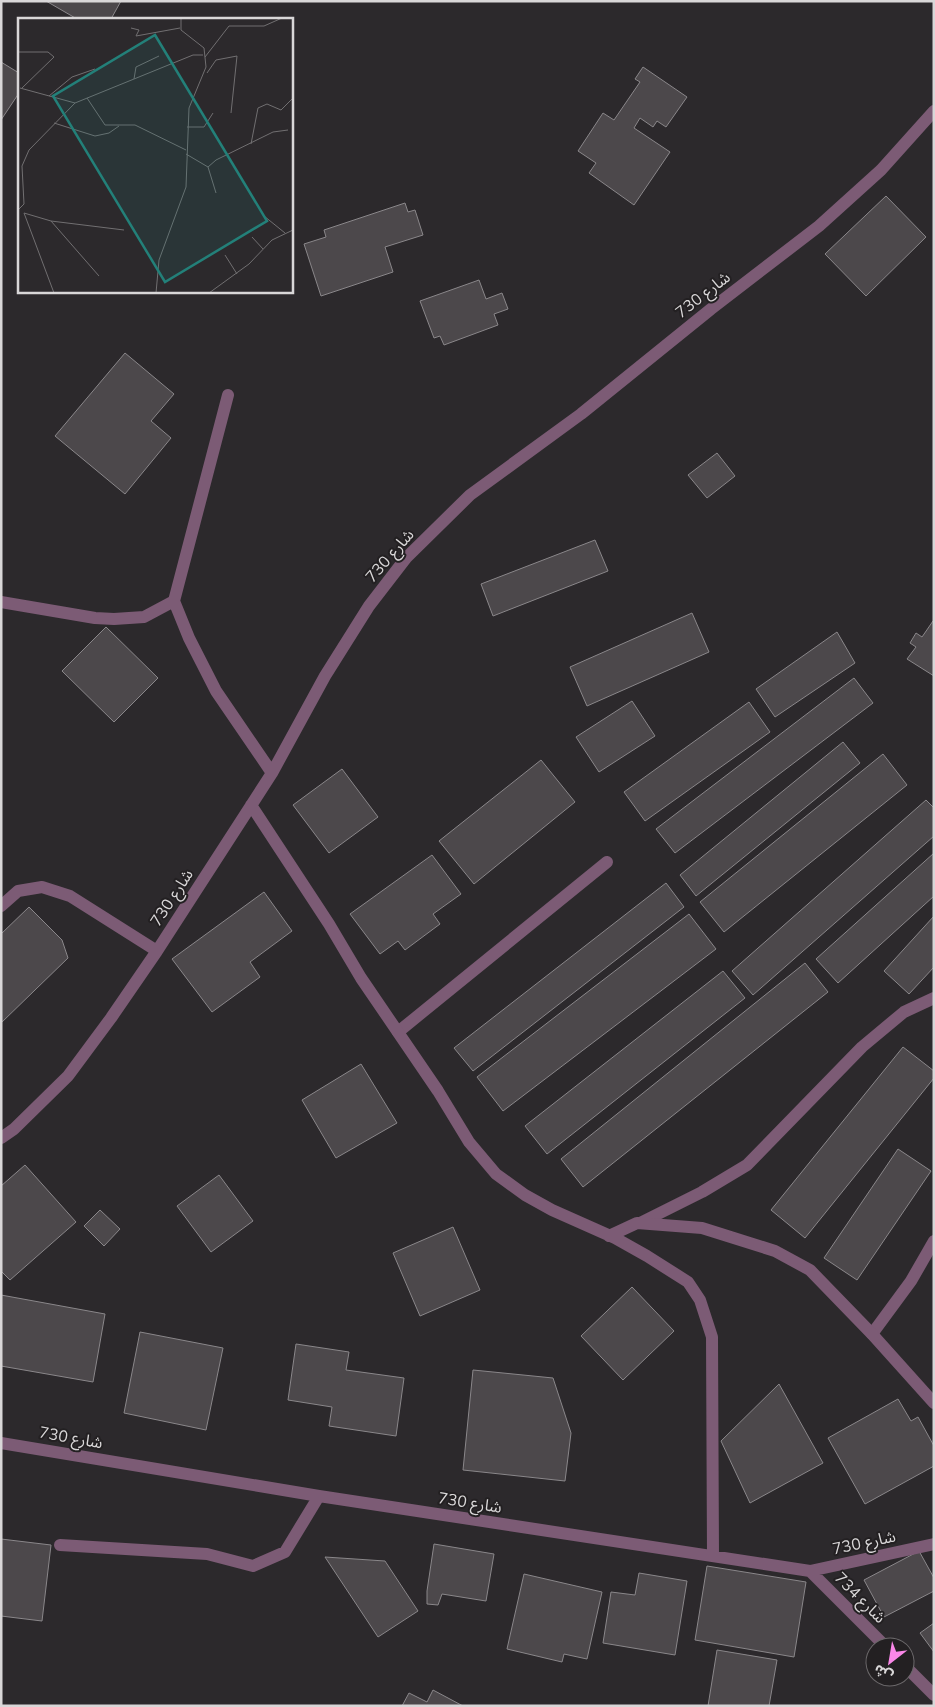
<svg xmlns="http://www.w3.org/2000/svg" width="935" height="1707" viewBox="0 0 935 1707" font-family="'Nunito Sans','Noto Sans Arabic',sans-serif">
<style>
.building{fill:#4c484b;stroke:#8a878a}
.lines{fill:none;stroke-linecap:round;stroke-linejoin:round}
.service{stroke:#7c5b75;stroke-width:12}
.minor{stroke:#7c5b75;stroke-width:12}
.labels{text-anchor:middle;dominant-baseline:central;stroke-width:4;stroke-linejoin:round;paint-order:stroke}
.street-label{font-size:16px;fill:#d9d7d8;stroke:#232022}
.inset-road{fill:none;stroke:#716f71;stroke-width:1}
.view{fill:#238079;fill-opacity:0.15;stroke:#238079;stroke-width:2.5}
.inset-edge{fill:none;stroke:#d9d7d8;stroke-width:2.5}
</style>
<rect width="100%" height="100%" fill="#2c292c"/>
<path class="building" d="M 46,1 L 121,1 L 111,19 L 77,19 Z
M 1,62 L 19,73 L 19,93 L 1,120 Z
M 643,67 L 687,97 L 666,127 L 657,121 L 653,127 L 640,118 L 634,128 L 670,152 L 634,205 L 589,173 L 596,163 L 578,151 L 603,113 L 614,120 L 640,82 L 635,79 Z
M 886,196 L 926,237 L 866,296 L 825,254 Z
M 405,203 L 408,212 L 415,210 L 423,235 L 385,247 L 393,272 L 321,296 L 304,244 L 326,237 L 324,230 Z
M 479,280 L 486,299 L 502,293 L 508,309 L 494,314 L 498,325 L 444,345 L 440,336 L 434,338 L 420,301 Z
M 125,353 L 174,394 L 151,421 L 171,438 L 125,494 L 55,436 Z
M 717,453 L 735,476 L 707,498 L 688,475 Z
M 595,540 L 608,571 L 493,616 L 481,584 Z
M 692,613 L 709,652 L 587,706 L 570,667 Z
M 933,621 L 934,622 L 934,676 L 907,659 L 916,647 L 910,643 L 916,633 L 922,637 Z
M 106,627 L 158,678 L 114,722 L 62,671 Z
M 837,632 L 855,663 L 775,717 L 756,689 Z
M 854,678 L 873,703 L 675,853 L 656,829 Z
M 632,701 L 655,736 L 599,772 L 576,737 Z
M 749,702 L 770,732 L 645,821 L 624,792 Z
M 843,742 L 860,763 L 696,896 L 680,875 Z
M 883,754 L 907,785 L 724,932 L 700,902 Z
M 541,760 L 575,802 L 474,884 L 439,841 Z
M 342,769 L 378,817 L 329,853 L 293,805 Z
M 926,800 L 934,808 L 934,836 L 753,995 L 732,971 Z
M 934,853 L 934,896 L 838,983 L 816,959 Z
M 432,855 L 461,894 L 433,914 L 440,924 L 405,950 L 398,941 L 380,954 L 350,914 Z
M 666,883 L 684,907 L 473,1071 L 454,1048 Z
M 264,892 L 292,931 L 250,962 L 260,977 L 212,1012 L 172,959 Z
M 29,907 L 62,940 L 68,958 L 1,1023 L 1,934 Z
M 689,914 L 716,949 L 503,1111 L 477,1077 Z
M 934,916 L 934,967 L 909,994 L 884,971 Z
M 805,963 L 828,992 L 583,1187 L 561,1159 Z
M 723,971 L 745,998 L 547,1154 L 525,1126 Z
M 903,1047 L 934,1071 L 934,1078 L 805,1238 L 771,1210 Z
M 361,1064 L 397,1123 L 336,1158 L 302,1100 Z
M 898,1149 L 931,1171 L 857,1280 L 824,1258 Z
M 25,1165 L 76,1222 L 10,1280 L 1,1271 L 1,1186 Z
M 219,1175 L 253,1221 L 211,1252 L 177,1206 Z
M 100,1210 L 120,1229 L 104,1246 L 84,1226 Z
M 453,1227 L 480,1290 L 420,1316 L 393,1253 Z
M 632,1287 L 674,1331 L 623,1380 L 581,1336 Z
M 1,1295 L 105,1314 L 93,1382 L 1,1366 Z
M 140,1332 L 223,1348 L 206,1430 L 124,1413 Z
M 296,1344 L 349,1352 L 346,1370 L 404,1378 L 396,1436 L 329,1426 L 332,1407 L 288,1400 Z
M 473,1370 L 553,1378 L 571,1433 L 565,1481 L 463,1470 Z
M 779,1384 L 823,1463 L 750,1503 L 721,1441 Z
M 898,1399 L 911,1421 L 918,1417 L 934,1446 L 934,1466 L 865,1504 L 828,1438 Z
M 1,1539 L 51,1545 L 42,1621 L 1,1616 Z
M 434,1544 L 494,1554 L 486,1601 L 442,1594 L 438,1605 L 427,1604 L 427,1591 Z
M 919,1551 L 934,1578 L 934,1591 L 884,1617 L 864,1580 Z
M 325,1557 L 385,1561 L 418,1611 L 378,1637 Z
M 707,1566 L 806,1582 L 794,1657 L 695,1640 Z
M 639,1573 L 687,1581 L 675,1655 L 603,1643 L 611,1592 L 635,1595 Z
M 524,1574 L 602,1592 L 587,1659 L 564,1654 L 562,1662 L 507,1649 Z
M 934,1623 L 934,1652 L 920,1633 Z
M 717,1650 L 777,1660 L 769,1706 L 708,1706 Z
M 433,1690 L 463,1706 L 402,1706 L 409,1693 L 427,1702 Z"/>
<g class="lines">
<path class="service" d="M 398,1032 L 607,862
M 640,1223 L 702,1192 L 747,1165 L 862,1047 L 904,1012 L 934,998
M 872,1334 L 911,1281 L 934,1241"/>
<path class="minor" d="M 174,601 L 228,395
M 1,602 L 95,618 L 114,619 L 144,617 L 174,601 L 189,638 L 216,691 L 272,773
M 251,805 L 329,924 L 361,978 L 438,1091 L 469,1142 L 496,1174 L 525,1195 L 552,1210 L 615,1238 L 647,1256 L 688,1282 L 700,1300 L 712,1337 L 713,1556
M 1,906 L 18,891 L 42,887 L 70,896 L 157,951
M 1,1138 L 14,1129 L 68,1076 L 111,1018 L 157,951 L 272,773 L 325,676 L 369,606 L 406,558 L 470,495 L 581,414 L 711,309 L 819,226 L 881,170 L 934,111
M 609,1236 L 637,1223 L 702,1228 L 775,1251 L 810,1270 L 872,1334 L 934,1403
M 1,1443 L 319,1496 L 810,1571 L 934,1544
M 60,1545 L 207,1554 L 253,1566 L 285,1552 L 319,1496
M 810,1571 L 886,1647
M 905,1666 L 934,1695"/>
</g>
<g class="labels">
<g class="street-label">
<text transform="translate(703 295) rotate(-38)">شارع 730</text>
<text transform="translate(390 556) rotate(-49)">شارع 730</text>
<text transform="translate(172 898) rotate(-57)">شارع 730</text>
<text transform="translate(71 1438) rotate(10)">شارع 730</text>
<text transform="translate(470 1503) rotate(9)">شارع 730</text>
<text transform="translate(864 1543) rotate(-12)">شارع 730</text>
<text transform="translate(860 1598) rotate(45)">شارع 734</text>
</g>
</g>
<g transform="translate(18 18)">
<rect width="275" height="275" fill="#2c292c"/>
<path class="inset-road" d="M 113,10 L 121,12 L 118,18 L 162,10M 0,34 L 30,34 L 36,39 L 4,70M 187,39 L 211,8 L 246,8 L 264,0M 189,55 L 198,42 L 219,38 L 213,95M 116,61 L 118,49 L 141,38M 2,70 L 57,85M 31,78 L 54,59 L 77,51M 69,80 L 87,107 L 117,107 L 168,132M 36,105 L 77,118 L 91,115 L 101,108M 169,109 L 186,109 L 195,95M 233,126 L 240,90 L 249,86 L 263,92 L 275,80M 168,136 L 190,149 L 198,142 L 255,114 L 270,112M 190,149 L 198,175M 0,192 L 6,186 L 4,148 L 11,132 L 57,85 L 175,37 L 185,37M 6,195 L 33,203 L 81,258M 6,195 L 36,275M 246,198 L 267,215M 33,203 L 106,212M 234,219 L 245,231M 207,237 L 219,256M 138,275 L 141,242 L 168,169 L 171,90 L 188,49 L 186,30 L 163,12 L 163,0M 191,275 L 231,246 L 254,222 L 275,212"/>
<path class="view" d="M 137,17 L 249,203 L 147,264 L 35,78 Z"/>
<rect width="275" height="275" class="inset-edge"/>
</g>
<rect width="935" height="1707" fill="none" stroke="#d9d7d8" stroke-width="5"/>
<g transform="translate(890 1662) rotate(211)"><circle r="24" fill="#232022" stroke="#6c696b"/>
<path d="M0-4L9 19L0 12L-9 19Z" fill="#fa87e8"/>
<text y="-8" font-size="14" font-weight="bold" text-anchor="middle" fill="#d9d7d8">ش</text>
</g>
</svg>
